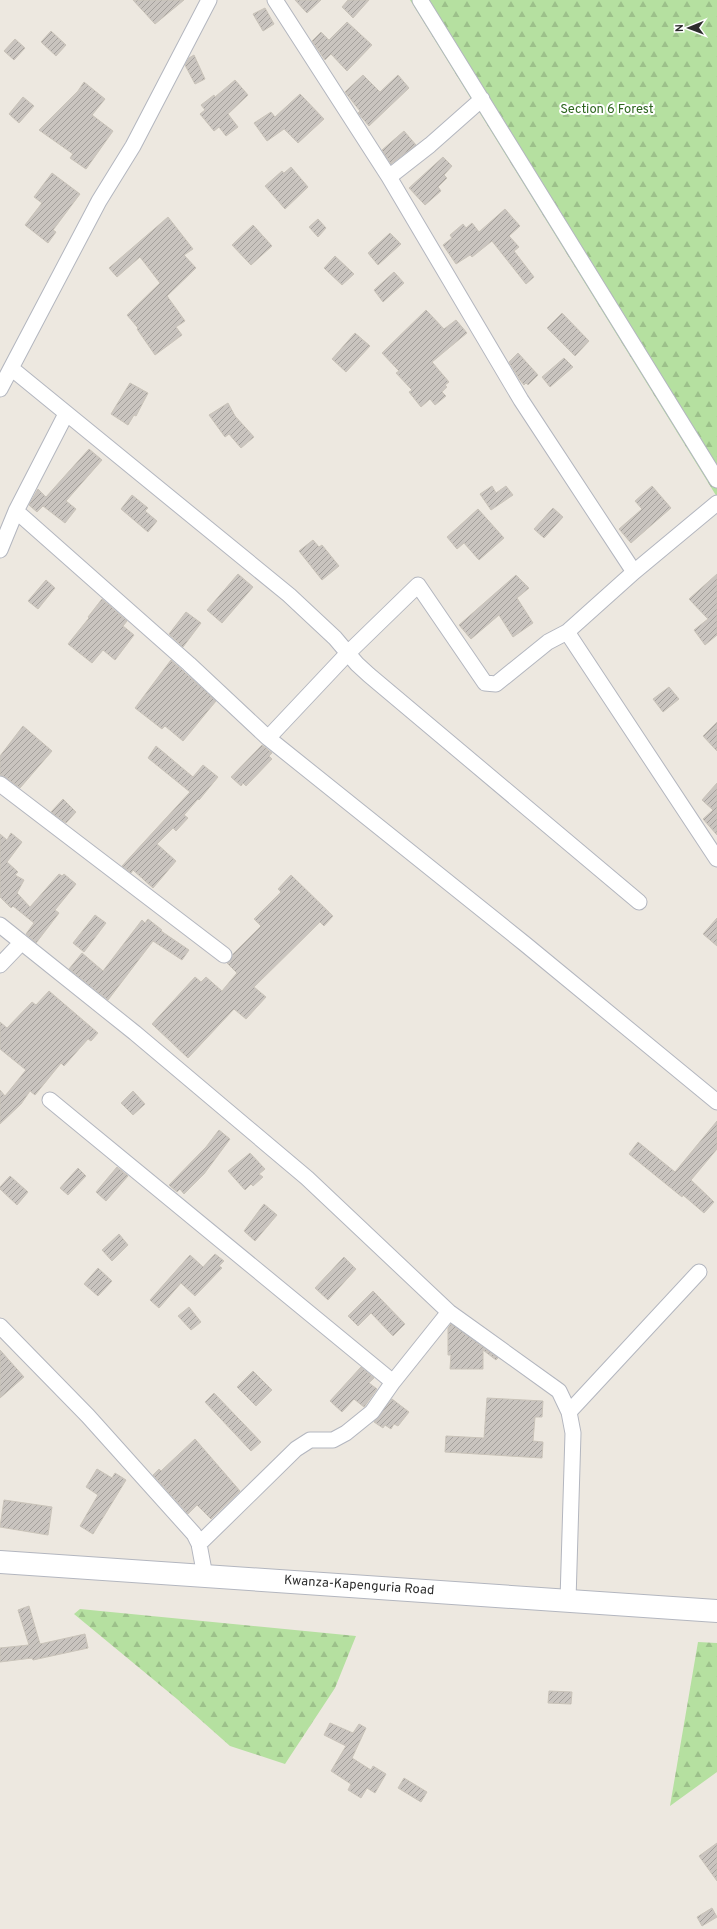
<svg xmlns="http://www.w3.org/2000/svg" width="717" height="1929" viewBox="0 0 717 1929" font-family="Overpass,sans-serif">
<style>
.forest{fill:url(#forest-firs)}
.building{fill:url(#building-hatch);stroke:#c9c3b9}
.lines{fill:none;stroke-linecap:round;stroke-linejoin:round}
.street-casing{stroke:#b3b6bf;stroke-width:17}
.secondary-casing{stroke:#b3b6bf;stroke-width:24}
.street{stroke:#fff;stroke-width:15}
.secondary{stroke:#fff;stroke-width:22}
.labels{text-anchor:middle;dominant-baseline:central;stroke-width:4;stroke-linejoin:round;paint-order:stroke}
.park-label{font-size:13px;fill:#2e671f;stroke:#fff}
.street-label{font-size:13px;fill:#2d2d2d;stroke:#fff}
</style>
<defs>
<pattern id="forest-firs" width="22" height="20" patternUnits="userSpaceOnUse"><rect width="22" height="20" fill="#b5e0a0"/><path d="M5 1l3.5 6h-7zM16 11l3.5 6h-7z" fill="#9cc08a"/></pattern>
<pattern id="building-hatch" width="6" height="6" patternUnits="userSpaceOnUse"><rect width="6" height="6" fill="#c9c4bf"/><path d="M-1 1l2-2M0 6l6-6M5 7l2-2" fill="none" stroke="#a4a09c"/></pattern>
</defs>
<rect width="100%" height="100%" fill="#ede8e0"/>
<path class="forest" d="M 410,0 L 717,0 L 717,497 Z
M 80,1609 L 356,1636 L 335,1688 L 285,1764 L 230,1746 L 177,1699 L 74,1614 Z
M 698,1642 L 717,1643 L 717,1772 L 670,1806 Z"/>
<path class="building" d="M 133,0 L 184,0 L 155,24 Z
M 295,0 L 321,0 L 307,13 Z
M 348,0 L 369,0 L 353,18 L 342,7 Z
M 265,8 L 274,24 L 263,31 L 253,14 Z
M 347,22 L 372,45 L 347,71 L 331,54 L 325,60 L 312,41 L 321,32 L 329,40 Z
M 51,31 L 66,45 L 56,56 L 41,42 Z
M 15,39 L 25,48 L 14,60 L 4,51 Z
M 194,55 L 205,79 L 195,84 L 185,65 L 189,58 Z
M 363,75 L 380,92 L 398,75 L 409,88 L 369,126 L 358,113 L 360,111 L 345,92 Z
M 235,80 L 248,95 L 228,114 L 238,127 L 226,136 L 219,127 L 214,131 L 200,114 L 205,110 L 201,105 L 214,95 L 215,97 Z
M 84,82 L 105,99 L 92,115 L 113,131 L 86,169 L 70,158 L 73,154 L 39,130 L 78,91 Z
M 300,94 L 324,119 L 298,143 L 284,129 L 267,141 L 254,123 L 271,112 L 275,117 Z
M 23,97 L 34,106 L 19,123 L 9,114 Z
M 404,131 L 416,145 L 391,164 L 382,150 Z
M 443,157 L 452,166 L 444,175 L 447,178 L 438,187 L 441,191 L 425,205 L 409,188 Z
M 291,167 L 308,187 L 285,209 L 265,186 L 282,171 L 284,173 Z
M 52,173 L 80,194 L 53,230 L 56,232 L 48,243 L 25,225 L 42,203 L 34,197 Z
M 505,209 L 520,226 L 509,236 L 519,247 L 514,251 L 534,277 L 526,284 L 492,241 L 472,257 L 470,255 L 456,264 L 443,245 L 452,238 L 450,235 L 463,224 L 466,228 L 472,223 L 479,232 Z
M 168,217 L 193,249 L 184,255 L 196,268 L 167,296 L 185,321 L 176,327 L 182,335 L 155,355 L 137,329 L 138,328 L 127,315 L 160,283 L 140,257 L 117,277 L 109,268 Z
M 318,219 L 326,228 L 318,237 L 309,227 Z
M 253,225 L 272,246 L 251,265 L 232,245 Z
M 390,233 L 401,244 L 378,265 L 368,253 Z
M 335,256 L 354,274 L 342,285 L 324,268 Z
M 394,272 L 404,283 L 383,302 L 374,290 Z
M 426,310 L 444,329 L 456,320 L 467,333 L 432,362 L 449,382 L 445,385 L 447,387 L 442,392 L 446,396 L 435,405 L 430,399 L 421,407 L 409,392 L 412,390 L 396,373 L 399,371 L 382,353 Z
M 562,313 L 589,341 L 575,356 L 547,328 Z
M 355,333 L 370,346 L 346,372 L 332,359 Z
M 518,353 L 538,375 L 528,385 L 526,383 L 524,385 L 520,380 L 509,362 Z
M 564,358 L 573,367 L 550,387 L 542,377 Z
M 130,383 L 148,393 L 136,416 L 134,415 L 128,425 L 111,414 Z
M 228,403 L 235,416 L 254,437 L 241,448 L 229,434 L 225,437 L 209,415 Z
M 89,449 L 102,460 L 66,501 L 76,509 L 65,523 L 43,506 L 37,512 L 29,505 L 38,489 L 46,497 Z
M 492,486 L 496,493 L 506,486 L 513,495 L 491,510 L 480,494 Z
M 652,486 L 671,508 L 631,543 L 619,529 L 642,509 L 635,501 Z
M 132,495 L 148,508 L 145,511 L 157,521 L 148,532 L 121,509 Z
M 553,508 L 563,517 L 544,538 L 534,529 Z
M 478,509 L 504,538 L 479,560 L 464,543 L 457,549 L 447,537 Z
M 313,540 L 319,547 L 322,545 L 339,566 L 322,580 L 299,551 Z
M 238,574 L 253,587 L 222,623 L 207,610 Z
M 717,574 L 717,635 L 705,645 L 694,630 L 708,619 L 689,599 Z
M 516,575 L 529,588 L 517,598 L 533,623 L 513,637 L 499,615 L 471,639 L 459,625 Z
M 46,580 L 55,588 L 38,609 L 28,601 Z
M 102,599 L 127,621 L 123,626 L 134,635 L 115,660 L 103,650 L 92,663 L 68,644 L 89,618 L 88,617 Z
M 186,612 L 201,623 L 183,647 L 169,634 Z
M 171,660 L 216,701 L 183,741 L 165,726 L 162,729 L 135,708 Z
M 669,687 L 679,699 L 663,712 L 653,699 Z
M 717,722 L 717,751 L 703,736 Z
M 23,726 L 52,751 L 20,788 L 5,777 L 0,775 L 0,756 Z
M 262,745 L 272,753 L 269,756 L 272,759 L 246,786 L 243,783 L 241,786 L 231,777 Z
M 156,746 L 193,777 L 203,765 L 218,777 L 199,800 L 198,799 L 184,815 L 188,818 L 176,831 L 173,828 L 157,844 L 176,861 L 153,888 L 133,870 L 131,873 L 122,866 L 190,792 L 148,758 Z
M 717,783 L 717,835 L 703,819 L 713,810 L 702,800 Z
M 63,799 L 76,812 L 66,823 L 51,812 Z
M 11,833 L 22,842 L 7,862 L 18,872 L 15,875 L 24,880 L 17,893 L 30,907 L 59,874 L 62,876 L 64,874 L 76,884 L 55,910 L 59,913 L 36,943 L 26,934 L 34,923 L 13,906 L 11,908 L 0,897 L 0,834 L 7,840 Z
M 291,875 L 333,916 L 324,926 L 320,922 L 254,987 L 266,997 L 246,1019 L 234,1009 L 188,1058 L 152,1024 L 195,977 L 201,982 L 206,977 L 222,991 L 237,973 L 227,963 L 231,960 L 233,954 L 261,926 L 254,919 L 281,892 L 278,889 Z
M 95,915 L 106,923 L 84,952 L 73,943 Z
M 717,918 L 717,946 L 703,934 Z
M 148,919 L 162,930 L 161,931 L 189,950 L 182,960 L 153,941 L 108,1000 L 69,969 L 82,953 L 103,971 L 142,920 L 145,923 Z
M 49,991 L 98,1033 L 91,1041 L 88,1039 L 64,1066 L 61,1063 L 35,1095 L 30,1091 L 21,1104 L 0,1124 L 0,1090 L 5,1096 L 26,1070 L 0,1049 L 0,1022 L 7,1028 L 32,1002 L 36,1005 Z
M 133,1091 L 145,1104 L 133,1115 L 121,1103 Z
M 717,1121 L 717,1149 L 691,1180 L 714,1202 L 704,1213 L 683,1195 L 682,1197 L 629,1154 L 638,1142 L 675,1172 Z
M 219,1130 L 230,1139 L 204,1174 L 184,1194 L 180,1189 L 177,1192 L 169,1185 L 206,1147 Z
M 250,1153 L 265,1169 L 259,1174 L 263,1177 L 253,1186 L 251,1184 L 245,1190 L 228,1171 Z
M 117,1167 L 128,1176 L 106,1201 L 96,1192 Z
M 78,1168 L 86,1176 L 68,1195 L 60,1188 Z
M 10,1176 L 28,1192 L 17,1205 L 0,1189 L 0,1187 Z
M 264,1204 L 277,1215 L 255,1241 L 244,1231 Z
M 119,1234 L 128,1245 L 112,1261 L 102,1250 Z
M 215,1254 L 224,1261 L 219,1266 L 222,1268 L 195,1296 L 181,1283 L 159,1308 L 150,1300 L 190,1255 L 203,1267 Z
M 344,1257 L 356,1269 L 328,1300 L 315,1288 Z
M 98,1268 L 112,1281 L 98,1296 L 84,1284 Z
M 373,1291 L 405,1324 L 393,1336 L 371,1313 L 358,1326 L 348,1316 Z
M 189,1307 L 201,1322 L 191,1330 L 178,1316 Z
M 451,1324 L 498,1358 L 496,1360 L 483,1350 L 483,1369 L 450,1369 L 451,1355 L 448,1355 L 448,1328 Z
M 0,1350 L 24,1377 L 0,1398 Z
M 361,1367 L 374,1378 L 369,1383 L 377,1389 L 364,1407 L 354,1399 L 342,1412 L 330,1401 Z
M 253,1371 L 272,1390 L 256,1406 L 237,1387 Z
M 214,1393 L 261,1442 L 251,1451 L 205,1402 Z
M 487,1398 L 543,1401 L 542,1417 L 535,1417 L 533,1441 L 543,1442 L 542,1458 L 445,1452 L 446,1436 L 484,1438 Z
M 392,1399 L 409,1412 L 398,1426 L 394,1424 L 391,1429 L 385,1425 L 383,1428 L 374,1422 Z
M 195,1439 L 240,1491 L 211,1519 L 197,1505 L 188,1514 L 153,1475 L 159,1469 L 161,1471 Z
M 97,1469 L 112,1478 L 115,1473 L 126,1480 L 93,1534 L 80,1526 L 98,1495 L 86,1487 Z
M 4,1500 L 52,1507 L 48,1535 L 0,1527 Z
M 29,1606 L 40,1644 L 85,1634 L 88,1648 L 33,1660 L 32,1658 L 0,1662 L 0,1648 L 29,1645 L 18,1610 Z
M 549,1691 L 572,1692 L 571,1704 L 548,1703 Z
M 330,1723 L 353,1733 L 359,1724 L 366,1728 L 352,1758 L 371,1770 L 373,1766 L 386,1774 L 375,1793 L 367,1788 L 361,1798 L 348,1790 L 351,1784 L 331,1771 L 346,1746 L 324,1735 Z
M 404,1778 L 427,1792 L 421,1802 L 398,1788 Z
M 717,1843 L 717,1881 L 699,1856 Z
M 712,1908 L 717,1917 L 702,1926 L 697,1917 Z"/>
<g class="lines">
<defs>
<path id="street" d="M 275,0 L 389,177 L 521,400 L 634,572
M 420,0 L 717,480
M 389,177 L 430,145 L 482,99
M 11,368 L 289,595 L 335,638 L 357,664 L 369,675 L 639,902
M 0,389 L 99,201 L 133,146 L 209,0
M 66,414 L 16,511 L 189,664 L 268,738 L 525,944 L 717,1102
M 0,550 L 16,511
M 567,632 L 717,859
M 268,738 L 348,653 L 418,585 L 485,683 L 496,684 L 548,642 L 567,632 L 634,572 L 717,503
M 0,784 L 224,955
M 0,925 L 135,1033 L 307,1178 L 449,1312 L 559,1391 L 569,1412 L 573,1433 L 568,1600
M 0,965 L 21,943
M 50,1100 L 393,1382 L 449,1312
M 0,1326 L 88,1416 L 194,1534 L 199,1544 L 205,1576
M 569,1412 L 699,1272
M 199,1544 L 296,1449 L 310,1440 L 333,1440 L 346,1433 L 372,1412 L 393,1382"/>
<path id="secondary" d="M 0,1562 L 717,1611"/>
</defs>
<use href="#street" class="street-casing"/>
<use href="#secondary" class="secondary-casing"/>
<use href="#street" class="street"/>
<use href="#secondary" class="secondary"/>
</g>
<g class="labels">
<g class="park-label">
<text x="607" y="110">Section 6 Forest</text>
</g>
<g class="street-label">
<text transform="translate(359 1586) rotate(4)">Kwanza-Kapenguria Road</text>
</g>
</g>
<g transform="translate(689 28) rotate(269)" stroke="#ffffff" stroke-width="3" paint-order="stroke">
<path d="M0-3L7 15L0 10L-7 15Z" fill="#2d2d2d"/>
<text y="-6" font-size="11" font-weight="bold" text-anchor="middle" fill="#2d2d2d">N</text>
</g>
</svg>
